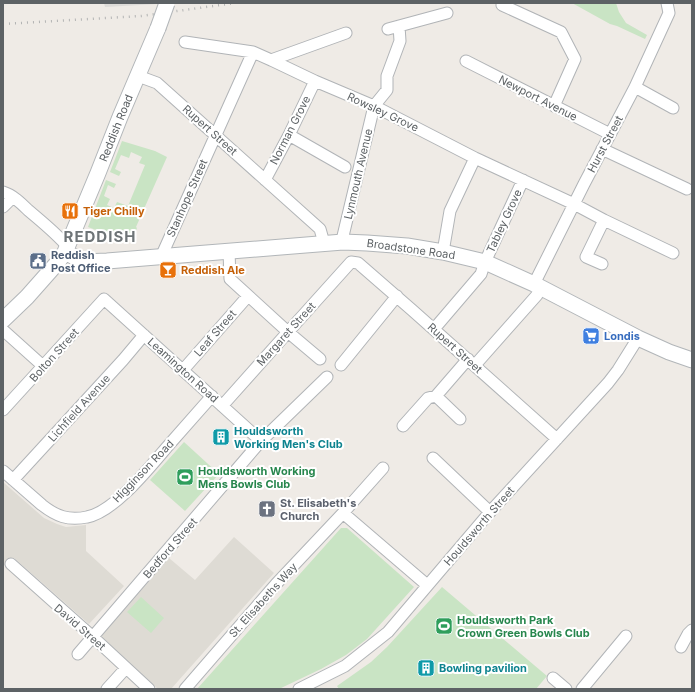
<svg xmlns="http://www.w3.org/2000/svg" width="695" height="692" viewBox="0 0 695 692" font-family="Inter,sans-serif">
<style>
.industrial{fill:#dddbd8}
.education{fill:#dedbd4}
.green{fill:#c9e4c4}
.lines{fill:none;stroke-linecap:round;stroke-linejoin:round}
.minor-casing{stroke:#b1b4b7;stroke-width:13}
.secondary-casing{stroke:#b2b6b9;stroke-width:17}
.minor{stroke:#fff;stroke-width:11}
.secondary{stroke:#fff;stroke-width:15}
.rail{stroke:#b2b3b3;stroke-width:2.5;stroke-dasharray:1 5;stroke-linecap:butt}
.secondary-bridge-casing{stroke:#b2b6b9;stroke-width:17;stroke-linecap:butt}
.secondary-bridge{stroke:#fff;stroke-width:15}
.labels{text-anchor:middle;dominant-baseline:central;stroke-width:4;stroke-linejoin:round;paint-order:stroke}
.street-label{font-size:11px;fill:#5d6265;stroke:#fff}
.food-label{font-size:11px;font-weight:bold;fill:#c56008;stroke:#fff;text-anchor:start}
.service-label{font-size:11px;font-weight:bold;fill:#4e5e75;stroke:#fff;text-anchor:start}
.shop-label{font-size:11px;font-weight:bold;fill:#366cbe;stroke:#fff;text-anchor:start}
.culture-label{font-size:11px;font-weight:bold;fill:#0d838f;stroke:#fff;text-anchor:start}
.leisure-label{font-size:11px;font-weight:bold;fill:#27864d;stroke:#fff;text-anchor:start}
.worship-label{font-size:11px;font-weight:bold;fill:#5b616d;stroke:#fff;text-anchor:start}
.district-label{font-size:15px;font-weight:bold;letter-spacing:1px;fill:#6e7477;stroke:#fff}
</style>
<rect width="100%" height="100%" fill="#efebe6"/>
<path class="industrial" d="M 104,3 L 175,3 L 105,7 Z"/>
<path class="education" d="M 3,482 L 44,518 L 57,524 L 66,527 L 86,525 L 86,551 L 124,586 L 89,624 L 14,558 L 8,564 L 3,566 Z
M 234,537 L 274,573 L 171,689 L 158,689 L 99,637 L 169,558 L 195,580 Z"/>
<path class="green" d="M 572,3 L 616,3 L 619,12 L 626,23 L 647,35 L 645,39 L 617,26 L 610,24 Z
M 122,141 L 155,151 L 167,157 L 136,227 L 137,228 L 133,237 L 108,239 L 109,235 L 88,227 L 106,180 L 116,184 L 114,188 L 108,185 L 104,196 L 110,199 L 107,205 L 114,208 L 117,202 L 128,206 L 145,165 L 139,163 L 142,157 L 131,152 L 129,158 L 121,155 L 115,169 L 121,172 L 119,176 L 110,172 Z
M 184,442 L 219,474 L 185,511 L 150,480 Z
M 341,528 L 347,528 L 414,587 L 367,639 L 346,655 L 321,669 L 279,689 L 197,689 Z
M 442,587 L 547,676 L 536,689 L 339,689 L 337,686 L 371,662 L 387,647 Z
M 141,597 L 164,618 L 151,633 L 127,612 Z"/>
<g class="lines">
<defs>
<path id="minor" d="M 502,5 L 561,32 L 575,59 L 554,106
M 388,29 L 447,13
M 185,42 L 253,52 L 271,60 L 315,81 L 374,106 L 475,158 L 574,204 L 604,220 L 673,253
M 271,60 L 346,33
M 466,61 L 610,134
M 138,76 L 157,83 L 320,229 L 324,243
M 635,87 L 673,108
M 289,135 L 345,167
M 602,149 L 687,189
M 265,180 L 289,135 L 315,81
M 3,192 C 13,195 21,203 28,210 C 42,222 56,233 68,247
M 3,207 L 13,197
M 343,242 L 343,236 L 374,106 L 387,90 L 387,76 L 400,41 L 399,26
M 229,251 L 230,279 L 288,332 L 320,359
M 443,252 L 450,211 L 475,158
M 161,257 L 253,52
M 602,264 L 586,257 L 604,220
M 534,284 L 584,184 L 635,87 L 669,13 L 667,3
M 434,329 L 481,274 L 485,262 L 523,180
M 3,330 L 43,366
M 341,365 L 397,296
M 475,365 L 537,295 L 541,287
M 183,370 L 248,296
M 436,396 L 460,419
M 222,406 L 288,332 L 351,262 L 358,263 L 412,310 L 557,439
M 3,410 L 104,299 L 261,441
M 403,426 L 428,398 L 436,396 L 468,359
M 433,458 L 490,512
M 3,471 L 42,505 C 56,516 68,521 87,517 C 114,512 149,468 167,447 C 182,430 197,413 212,396
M 13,480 L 123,360 L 144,335
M 343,513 L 427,585
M 11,564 L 93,637 L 149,689
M 681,647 L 688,634 L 692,630
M 78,654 L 261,441 L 327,377
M 553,678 L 566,689
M 107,689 L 126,668
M 185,689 L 276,584 L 343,513 L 383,468
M 299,689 L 345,666 L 388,632 L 490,512 L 608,383 L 618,370 L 638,338
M 582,689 L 626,636"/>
<path id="secondary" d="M 65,252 L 84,262 L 107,261 L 343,242 L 367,243 L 407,246 L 443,252 L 485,262 L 534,284 L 638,338 L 669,352 L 692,360
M 3,320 L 27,297 L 58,262 L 65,252 L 98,173 L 120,117 L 158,28"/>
</defs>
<use href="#minor" class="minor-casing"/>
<use href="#secondary" class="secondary-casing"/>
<use href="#minor" class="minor"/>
<use href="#secondary" class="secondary"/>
<path class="rail" d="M 3,24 L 141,16 L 235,3"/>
<defs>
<path id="secondary-bridge" d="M 158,28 L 167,3"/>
</defs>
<use href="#secondary-bridge" class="secondary-bridge-casing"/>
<use href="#secondary-bridge" class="secondary-bridge"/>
</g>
<defs>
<symbol id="restaurant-square" viewBox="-11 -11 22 22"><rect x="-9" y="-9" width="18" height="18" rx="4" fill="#e8710a" stroke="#fff"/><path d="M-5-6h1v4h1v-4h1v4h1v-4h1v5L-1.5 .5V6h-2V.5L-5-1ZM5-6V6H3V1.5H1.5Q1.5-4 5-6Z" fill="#fff"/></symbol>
<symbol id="civic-square" viewBox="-11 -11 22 22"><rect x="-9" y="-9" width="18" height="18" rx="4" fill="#5c6f8a" stroke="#fff"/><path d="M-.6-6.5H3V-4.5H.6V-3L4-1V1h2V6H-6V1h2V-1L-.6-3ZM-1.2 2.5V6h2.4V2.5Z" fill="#fff"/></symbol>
<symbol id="bar-square" viewBox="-11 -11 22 22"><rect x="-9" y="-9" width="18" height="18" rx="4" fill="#e8710a" stroke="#fff"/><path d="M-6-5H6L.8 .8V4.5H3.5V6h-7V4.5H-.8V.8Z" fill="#fff"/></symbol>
<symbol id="supermarket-square" viewBox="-11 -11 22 22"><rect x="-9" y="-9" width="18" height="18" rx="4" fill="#3f7fe0" stroke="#fff"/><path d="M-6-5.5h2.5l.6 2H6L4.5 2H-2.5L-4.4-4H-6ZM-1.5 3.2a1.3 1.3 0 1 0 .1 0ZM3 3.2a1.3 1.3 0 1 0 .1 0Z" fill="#fff"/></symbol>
<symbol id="building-square" viewBox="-11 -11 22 22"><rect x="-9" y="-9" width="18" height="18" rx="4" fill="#0f9aa8" stroke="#fff"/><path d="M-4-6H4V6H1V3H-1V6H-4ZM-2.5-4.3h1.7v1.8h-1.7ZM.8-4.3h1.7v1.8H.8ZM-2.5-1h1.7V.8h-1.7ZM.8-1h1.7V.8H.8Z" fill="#fff"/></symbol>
<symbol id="stadium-square" viewBox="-11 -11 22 22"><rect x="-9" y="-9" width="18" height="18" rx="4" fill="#2e9e5b" stroke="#fff"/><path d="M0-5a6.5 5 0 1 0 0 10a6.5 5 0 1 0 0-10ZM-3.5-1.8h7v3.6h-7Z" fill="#fff"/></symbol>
<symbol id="church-square" viewBox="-11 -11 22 22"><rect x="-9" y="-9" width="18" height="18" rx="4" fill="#6b7280" stroke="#fff"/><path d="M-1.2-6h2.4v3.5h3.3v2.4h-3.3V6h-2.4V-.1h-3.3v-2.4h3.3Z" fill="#fff"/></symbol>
</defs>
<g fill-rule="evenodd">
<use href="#restaurant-square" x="60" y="201" width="20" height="20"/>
<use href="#civic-square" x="28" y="251" width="20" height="20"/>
<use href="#bar-square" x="158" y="260" width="20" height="20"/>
<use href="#supermarket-square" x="581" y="326" width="20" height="20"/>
<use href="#building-square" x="211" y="427" width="20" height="20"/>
<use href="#stadium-square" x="175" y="467" width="20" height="20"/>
<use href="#church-square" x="257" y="499" width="20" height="20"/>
<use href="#stadium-square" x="434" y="616" width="20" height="20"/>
<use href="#building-square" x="416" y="658" width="20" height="20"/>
</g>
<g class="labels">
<g class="street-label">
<text transform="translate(538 98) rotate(27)">Newport Avenue</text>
<text transform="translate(383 112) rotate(25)">Rowsley Grove</text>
<text transform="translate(116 128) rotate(-68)">Reddish Road</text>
<text transform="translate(210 130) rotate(42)">Rupert Street</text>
<text transform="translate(290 130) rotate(-63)">Norman Grove</text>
<text transform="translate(605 144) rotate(-62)">Hurst Street</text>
<text transform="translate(358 174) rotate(-77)">Lynmouth Avenue</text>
<text transform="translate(187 198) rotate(-66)">Stanhope Street</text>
<text transform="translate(504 221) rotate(-65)">Tabley Grove</text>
<text transform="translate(411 249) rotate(8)">Broadstone Road</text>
<text transform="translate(215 333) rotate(-49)">Leaf Street</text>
<text transform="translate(286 334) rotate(-48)">Margaret Street</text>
<text transform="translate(455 348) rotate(42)">Rupert Street</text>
<text transform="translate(54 355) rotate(-48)">Bolton Street</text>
<text transform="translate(183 370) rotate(42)">Leamington Road</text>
<text transform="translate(79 408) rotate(-48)">Lichfield Avenue</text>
<text transform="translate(143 471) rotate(-46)">Higginson Road</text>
<text transform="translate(479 526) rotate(-49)">Houldsworth Street</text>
<text transform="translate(170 548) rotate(-49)">Bedford Street</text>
<text transform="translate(263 600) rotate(-48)">St. Elisabeths Way</text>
<text transform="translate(80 627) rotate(41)">David Street</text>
</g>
<g class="food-label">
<text x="83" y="211">Tiger Chilly</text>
<text x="181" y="270">Reddish Ale</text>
</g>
<g class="service-label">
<text x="51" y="255">Reddish<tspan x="51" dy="13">Post Office</tspan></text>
</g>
<g class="shop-label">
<text x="604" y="336">Londis</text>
</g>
<g class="culture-label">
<text x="234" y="431">Houldsworth<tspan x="234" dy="13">Working Men's Club</tspan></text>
<text x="439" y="668">Bowling pavilion</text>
</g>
<g class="leisure-label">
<text x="198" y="471">Houldsworth Working<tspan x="198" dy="13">Mens Bowls Club</tspan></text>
<text x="457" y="620">Houldsworth Park<tspan x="457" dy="13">Crown Green Bowls Club</tspan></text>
</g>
<g class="worship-label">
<text x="280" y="503">St. Elisabeth's<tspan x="280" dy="13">Church</tspan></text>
</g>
<g class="district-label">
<text x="100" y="236">REDDISH</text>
</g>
</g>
<rect width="695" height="692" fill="none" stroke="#5d6265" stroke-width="8"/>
</svg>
